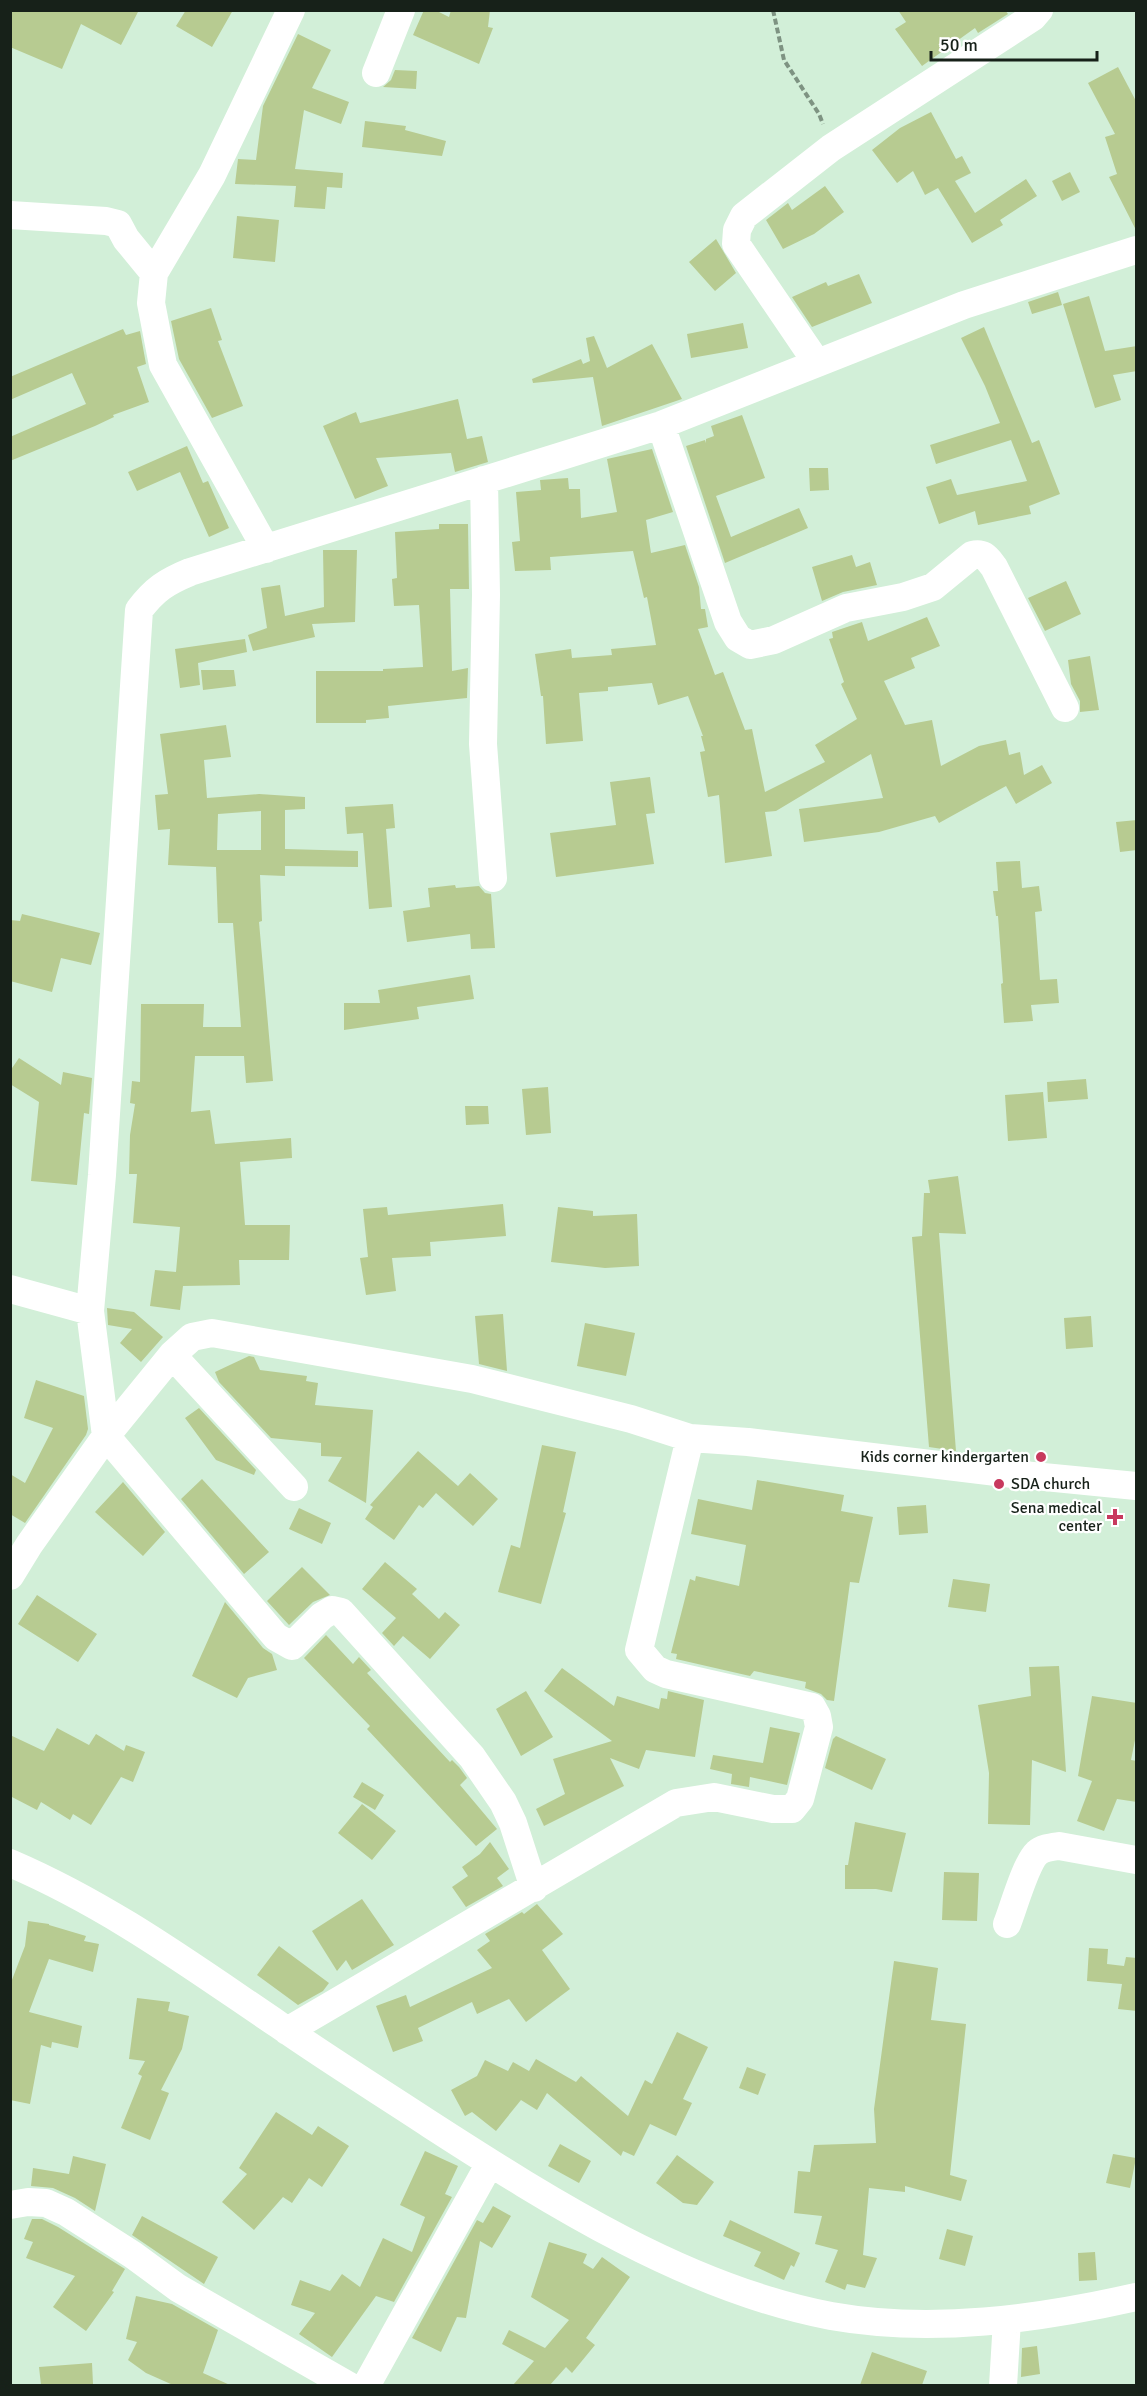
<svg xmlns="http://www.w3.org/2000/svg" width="1147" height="2396" viewBox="0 0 1147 2396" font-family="Signika,sans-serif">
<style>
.building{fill:#b7cb91;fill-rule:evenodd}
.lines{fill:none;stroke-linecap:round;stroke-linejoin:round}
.path{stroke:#7e9382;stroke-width:4;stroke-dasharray:6 3;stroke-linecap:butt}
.minor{stroke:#fff;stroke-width:28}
.poi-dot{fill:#c8395e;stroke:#fff;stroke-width:2}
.labels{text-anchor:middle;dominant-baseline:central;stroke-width:4.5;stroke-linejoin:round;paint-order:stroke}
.poi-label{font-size:16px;fill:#172119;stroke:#fff;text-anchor:end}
</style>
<rect width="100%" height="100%" fill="#d2efd8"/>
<path class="building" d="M 10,10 L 139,10 L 121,45 L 81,24 L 62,69 L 10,47 Z
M 186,10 L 233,10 L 212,47 L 176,26 Z
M 424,10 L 435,10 L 449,17 L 451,10 L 490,10 L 488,27 L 493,28 L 479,64 L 413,35 Z
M 898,10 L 1005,10 L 1008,14 L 978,33 L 975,28 L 922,66 L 895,29 L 906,22 Z
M 298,34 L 331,50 L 312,88 L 349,102 L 341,124 L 304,110 L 295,169 L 343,173 L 342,188 L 327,187 L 325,209 L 294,207 L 296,186 L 235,184 L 238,159 L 256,160 L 263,106 Z
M 1118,67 L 1137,103 L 1137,232 L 1109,177 L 1117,174 L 1105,137 L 1115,134 L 1088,83 Z
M 395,70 L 417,71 L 416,89 L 383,87 L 391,80 Z
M 931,112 L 956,159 L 962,156 L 971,173 L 955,181 L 975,213 L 1026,179 L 1037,196 L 1000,220 L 1003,225 L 972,243 L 938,188 L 925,195 L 913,171 L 897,183 L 872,150 L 900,128 Z
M 365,121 L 406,126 L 405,130 L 446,141 L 442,156 L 362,147 Z
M 1070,172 L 1080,192 L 1062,201 L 1052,181 Z
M 825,186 L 844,212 L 814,234 L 783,249 L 766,220 L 788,203 L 792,210 Z
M 237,216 L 279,220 L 275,262 L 233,258 Z
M 716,239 L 736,273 L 715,291 L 689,262 Z
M 859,274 L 872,303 L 812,327 L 792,297 L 826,282 L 828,286 Z
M 1058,292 L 1062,305 L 1032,314 L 1028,302 Z
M 1089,296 L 1105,351 L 1137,346 L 1137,371 L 1113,375 L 1121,400 L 1095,408 L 1063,304 Z
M 211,308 L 222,340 L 218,341 L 243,406 L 212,418 L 179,359 L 171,321 Z
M 743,323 L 748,348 L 691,358 L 687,334 Z
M 984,327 L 1032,443 L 1039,440 L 1060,494 L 1029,506 L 1031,514 L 978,525 L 975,511 L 939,524 L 926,487 L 951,479 L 957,495 L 1027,481 L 1011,440 L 936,464 L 930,445 L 1000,423 L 985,386 L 961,338 Z
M 123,329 L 126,335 L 140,331 L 146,364 L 137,367 L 149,402 L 113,415 L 114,417 L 95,426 L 10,461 L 10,437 L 86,404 L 72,373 L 10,400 L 10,377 Z
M 594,336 L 607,368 L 652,344 L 682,399 L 602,426 L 593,377 L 533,383 L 532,379 L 581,359 L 583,364 L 590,361 L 586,338 Z
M 458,399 L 467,439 L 482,436 L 488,462 L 455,472 L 451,453 L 376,458 L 388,486 L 355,499 L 323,426 L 356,412 L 360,423 Z
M 742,415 L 765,478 L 716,496 L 731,537 L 799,508 L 808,528 L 725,563 L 686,446 L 705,440 L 706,443 L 706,439 L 714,436 L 711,426 Z
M 187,446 L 203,483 L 208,481 L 229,528 L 209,537 L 180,472 L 137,491 L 128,472 Z
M 652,449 L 673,512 L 646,520 L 651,553 L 685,545 L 699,587 L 701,609 L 705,609 L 708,627 L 698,629 L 715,675 L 723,672 L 745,730 L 752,729 L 765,792 L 825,762 L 815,745 L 857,719 L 841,684 L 844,682 L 829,639 L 833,638 L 832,632 L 862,622 L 868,641 L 927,617 L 940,646 L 911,658 L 915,668 L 884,681 L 905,725 L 932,720 L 941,766 L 979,746 L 1006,740 L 1009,755 L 1020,752 L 1024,775 L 1042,765 L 1052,783 L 1016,804 L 1006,786 L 939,823 L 935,816 L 879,832 L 804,842 L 799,809 L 883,798 L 871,754 L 776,811 L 765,812 L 772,856 L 725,863 L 719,795 L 708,797 L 700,752 L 705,751 L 701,736 L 703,736 L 688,696 L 658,705 L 652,683 L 608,687 L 608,691 L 579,693 L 583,741 L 546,744 L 543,696 L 541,696 L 535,654 L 571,649 L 572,658 L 612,655 L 611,649 L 656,645 L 647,597 L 644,598 L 633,551 L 550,557 L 551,570 L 515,571 L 512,542 L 520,541 L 516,492 L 541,490 L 540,480 L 568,478 L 569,489 L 580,489 L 581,518 L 617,512 L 607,459 Z
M 809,468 L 828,468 L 829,490 L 810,491 Z
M 439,524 L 468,524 L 469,589 L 450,589 L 452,671 L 468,668 L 467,698 L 388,706 L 389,718 L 366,720 L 366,723 L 316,723 L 316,671 L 383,671 L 383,669 L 423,667 L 419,605 L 394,606 L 392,579 L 397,578 L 395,532 L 439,529 Z
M 323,550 L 357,550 L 355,622 L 312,624 L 315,637 L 253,651 L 248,635 L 267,628 L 261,588 L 280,585 L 285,616 L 324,607 Z
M 852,555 L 856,567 L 870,562 L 877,585 L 843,592 L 822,601 L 812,567 Z
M 1066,581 L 1081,614 L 1045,631 L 1028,598 Z
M 245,639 L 247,652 L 198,663 L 200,685 L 180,688 L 175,649 Z
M 1090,656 L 1099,710 L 1080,712 L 1080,701 L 1071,684 L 1068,660 Z
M 201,670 L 234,670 L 236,686 L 203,690 Z
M 226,725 L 231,757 L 204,760 L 207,798 L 259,794 L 305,797 L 305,809 L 285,810 L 285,849 L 358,851 L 358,867 L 285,866 L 285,876 L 260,875 L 262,921 L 259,922 L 273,1081 L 246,1083 L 244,1056 L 195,1056 L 191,1112 L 210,1110 L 215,1144 L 291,1138 L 292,1158 L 240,1162 L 245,1225 L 290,1225 L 289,1260 L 239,1260 L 240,1285 L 183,1286 L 180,1310 L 150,1306 L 155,1270 L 176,1272 L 180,1227 L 133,1223 L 137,1174 L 129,1174 L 130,1135 L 135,1104 L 130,1103 L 132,1081 L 140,1082 L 141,1004 L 204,1004 L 203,1027 L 241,1027 L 233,923 L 218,923 L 216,867 L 168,865 L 170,829 L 158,830 L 155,795 L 168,794 L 160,734 ZM 261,811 L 261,850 L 217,850 L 218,814 Z
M 650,777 L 655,813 L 646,814 L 654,864 L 556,877 L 550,833 L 616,825 L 610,782 Z
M 393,804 L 395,828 L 386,829 L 392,907 L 369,909 L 363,833 L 347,834 L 345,807 Z
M 1137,820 L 1137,850 L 1120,852 L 1116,822 Z
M 1020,861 L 1022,888 L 1039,886 L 1042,911 L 1035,912 L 1040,980 L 1057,979 L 1059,1003 L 1031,1005 L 1033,1021 L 1004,1023 L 1001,984 L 1003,983 L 998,916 L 996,916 L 993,891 L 998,891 L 996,862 Z
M 455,885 L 456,888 L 479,886 L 485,893 L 491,894 L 495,948 L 471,949 L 470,934 L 407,942 L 403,911 L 430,907 L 428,888 Z
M 22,914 L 100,933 L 91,965 L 61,958 L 52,992 L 10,981 L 10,920 L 20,921 Z
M 470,975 L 474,999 L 417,1007 L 419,1019 L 344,1030 L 344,1003 L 380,1003 L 378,990 Z
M 19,1058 L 61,1085 L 63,1072 L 92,1078 L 89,1114 L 84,1113 L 77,1185 L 31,1181 L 39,1102 L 10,1084 L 10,1071 Z
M 1086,1079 L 1088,1099 L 1048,1102 L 1047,1082 Z
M 548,1087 L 551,1133 L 526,1135 L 522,1089 Z
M 1043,1092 L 1047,1138 L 1008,1141 L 1005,1095 Z
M 465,1106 L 488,1106 L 489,1124 L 466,1125 Z
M 958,1176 L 966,1234 L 939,1233 L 956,1451 L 929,1447 L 912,1237 L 922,1236 L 924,1193 L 930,1193 L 928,1180 Z
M 503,1204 L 506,1236 L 430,1242 L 431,1256 L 392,1258 L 396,1291 L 366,1295 L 360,1258 L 368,1257 L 363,1209 L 387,1207 L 388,1215 Z
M 558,1207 L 593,1211 L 593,1216 L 637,1214 L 639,1266 L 605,1268 L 551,1262 Z
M 107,1308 L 134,1312 L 163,1337 L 141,1362 L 120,1343 L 132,1329 L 108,1325 Z
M 503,1314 L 507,1371 L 479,1364 L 475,1316 Z
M 1091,1316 L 1093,1347 L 1066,1349 L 1064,1318 Z
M 585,1323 L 635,1333 L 626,1376 L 577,1366 Z
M 249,1356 L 254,1357 L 260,1370 L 307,1376 L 306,1381 L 318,1383 L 315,1405 L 373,1410 L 366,1503 L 328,1481 L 342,1457 L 321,1456 L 321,1443 L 271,1438 L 219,1382 L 215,1372 Z
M 36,1380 L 84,1396 L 88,1429 L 86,1435 L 25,1523 L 10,1514 L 10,1474 L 25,1483 L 53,1428 L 24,1418 Z
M 199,1408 L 256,1470 L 254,1475 L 216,1460 L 185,1418 Z
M 542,1445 L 576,1452 L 563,1512 L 566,1513 L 541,1604 L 498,1592 L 511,1545 L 520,1548 Z
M 418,1451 L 458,1486 L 470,1473 L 498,1499 L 473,1526 L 436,1493 L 423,1508 L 419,1505 L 394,1540 L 365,1519 L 373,1507 L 370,1505 Z
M 202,1479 L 269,1552 L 244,1574 L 181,1499 Z
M 757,1480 L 844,1495 L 841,1511 L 873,1517 L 859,1583 L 850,1582 L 834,1701 L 827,1700 L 821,1694 L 805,1688 L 806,1682 L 754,1671 L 750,1676 L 676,1659 L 677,1654 L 671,1653 L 690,1579 L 695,1581 L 696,1576 L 739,1586 L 746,1545 L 691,1534 L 698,1499 L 752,1510 Z
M 123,1482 L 165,1532 L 143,1556 L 95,1512 Z
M 926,1505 L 928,1533 L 899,1535 L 897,1507 Z
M 299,1508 L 331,1523 L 322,1544 L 289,1529 Z
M 385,1562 L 417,1589 L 412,1594 L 439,1619 L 445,1612 L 460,1625 L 430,1659 L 403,1636 L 394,1646 L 382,1633 L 396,1618 L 362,1589 Z
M 302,1567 L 330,1595 L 313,1602 L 289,1625 L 267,1601 Z
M 953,1579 L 990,1584 L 986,1612 L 948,1607 Z
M 37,1595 L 97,1634 L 78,1662 L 18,1624 Z
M 225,1602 L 263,1648 L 272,1654 L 277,1670 L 248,1678 L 237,1698 L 192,1676 Z
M 326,1635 L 353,1664 L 359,1657 L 371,1670 L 367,1673 L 450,1762 L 452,1760 L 459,1767 L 467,1778 L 460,1785 L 497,1829 L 476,1846 L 367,1729 L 370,1726 L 304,1658 Z
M 1059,1666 L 1066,1772 L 1032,1760 L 1030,1825 L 988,1824 L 989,1773 L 978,1705 L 1031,1696 L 1029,1667 Z
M 562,1668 L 614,1706 L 617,1696 L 659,1709 L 661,1698 L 667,1699 L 668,1691 L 704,1700 L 695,1757 L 646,1750 L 639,1769 L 610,1758 L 624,1786 L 544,1826 L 536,1809 L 565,1794 L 553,1759 L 612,1741 L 544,1691 Z
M 526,1691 L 553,1737 L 521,1756 L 496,1709 Z
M 1092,1696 L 1137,1703 L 1137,1730 L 1131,1760 L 1137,1761 L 1137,1802 L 1117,1799 L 1104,1831 L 1077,1821 L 1092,1781 L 1078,1776 Z
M 770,1727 L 800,1733 L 787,1785 L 750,1777 L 749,1787 L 731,1784 L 732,1774 L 710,1769 L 713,1755 L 763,1763 Z
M 57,1728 L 89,1745 L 96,1734 L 124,1751 L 126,1745 L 145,1752 L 133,1782 L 121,1777 L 91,1825 L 73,1814 L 70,1820 L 41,1802 L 37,1810 L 10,1796 L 10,1735 L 44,1751 Z
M 836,1736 L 886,1759 L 872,1790 L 825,1768 L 833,1739 Z
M 362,1782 L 384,1795 L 375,1810 L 353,1797 Z
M 362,1804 L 396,1831 L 372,1860 L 338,1833 Z
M 855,1822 L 906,1833 L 892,1892 L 876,1889 L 845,1889 L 845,1865 L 848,1865 Z
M 490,1842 L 509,1869 L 497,1878 L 503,1886 L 466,1907 L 452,1887 L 468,1876 L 462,1867 L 480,1854 Z
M 944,1872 L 979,1873 L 977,1921 L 942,1920 Z
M 362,1899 L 394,1945 L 352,1970 L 346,1960 L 337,1971 L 312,1931 Z
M 537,1904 L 563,1934 L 542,1950 L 570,1989 L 526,2022 L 509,1999 L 477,2014 L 472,2002 L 418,2028 L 423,2041 L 393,2052 L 376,2006 L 406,1995 L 410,2007 L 492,1968 L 477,1950 L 490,1941 L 485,1934 L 522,1912 L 524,1914 Z
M 28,1921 L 49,1924 L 49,1925 L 86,1936 L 84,1941 L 99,1944 L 93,1972 L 49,1959 L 29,2012 L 82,2026 L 78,2048 L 52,2042 L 51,2048 L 41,2045 L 30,2104 L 10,2100 L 10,1985 L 25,1946 Z
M 279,1946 L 329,1983 L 323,1991 L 298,2005 L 257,1975 Z
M 1089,1948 L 1108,1949 L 1107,1964 L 1124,1966 L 1126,1957 L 1137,1958 L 1137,2011 L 1118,2009 L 1122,1984 L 1087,1981 Z
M 894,1961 L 938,1968 L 931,2020 L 966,2024 L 950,2175 L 967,2180 L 961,2201 L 905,2186 L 905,2192 L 869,2188 L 863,2255 L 877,2258 L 865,2288 L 847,2284 L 845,2290 L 825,2282 L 838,2250 L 815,2244 L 822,2216 L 794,2213 L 798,2171 L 810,2172 L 814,2145 L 876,2143 L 874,2109 Z
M 137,1998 L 170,2002 L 168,2011 L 189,2016 L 182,2049 L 161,2090 L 169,2093 L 150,2140 L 121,2128 L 142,2076 L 138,2074 L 145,2061 L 129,2059 Z
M 677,2032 L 708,2047 L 683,2099 L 692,2103 L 676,2136 L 650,2124 L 634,2156 L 623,2151 L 621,2156 L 547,2093 L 537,2110 L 521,2100 L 496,2131 L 472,2112 L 465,2116 L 451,2090 L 477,2076 L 485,2060 L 508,2071 L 513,2062 L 529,2071 L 536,2059 L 576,2082 L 581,2076 L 628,2116 L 645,2080 L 652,2084 Z
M 747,2067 L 766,2074 L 758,2095 L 739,2088 Z
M 276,2112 L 312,2135 L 318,2126 L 349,2146 L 322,2187 L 309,2178 L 292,2203 L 283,2197 L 254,2230 L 222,2202 L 247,2174 L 239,2168 Z
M 560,2144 L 591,2161 L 579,2183 L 548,2166 Z
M 425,2151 L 458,2166 L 445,2194 L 452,2197 L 394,2302 L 376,2296 L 332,2357 L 299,2334 L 315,2313 L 291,2305 L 300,2280 L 330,2291 L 342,2274 L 360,2287 L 383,2238 L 412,2252 L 425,2217 L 400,2205 Z
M 1113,2154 L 1136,2158 L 1130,2188 L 1106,2183 Z
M 677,2155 L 714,2182 L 697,2205 L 683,2203 L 656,2183 Z
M 73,2156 L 106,2164 L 95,2211 L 75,2198 L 53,2188 L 31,2186 L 33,2168 L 69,2174 Z
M 493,2206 L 511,2216 L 492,2248 L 480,2241 L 466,2318 L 457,2317 L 441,2352 L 412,2338 L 477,2220 L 483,2223 Z
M 142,2216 L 218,2257 L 204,2284 L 132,2235 Z
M 32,2219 L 42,2219 L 58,2227 L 125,2269 L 112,2291 L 114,2292 L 86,2331 L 53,2307 L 75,2276 L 26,2258 L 33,2242 L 24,2239 Z
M 730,2220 L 800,2253 L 794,2267 L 791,2265 L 784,2280 L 754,2266 L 761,2252 L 723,2236 Z
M 947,2229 L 973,2236 L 965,2266 L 939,2259 Z
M 549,2242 L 587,2254 L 583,2263 L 593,2269 L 602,2257 L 630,2277 L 586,2338 L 595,2345 L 572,2373 L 566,2367 L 550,2385 L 513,2385 L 534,2361 L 502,2344 L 509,2330 L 545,2348 L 569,2320 L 531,2297 Z
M 1095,2252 L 1097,2280 L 1079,2281 L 1078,2253 Z
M 136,2296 L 172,2304 L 218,2330 L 203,2373 L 230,2385 L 173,2385 L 146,2373 L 128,2360 L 137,2342 L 126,2339 Z
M 1037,2346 L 1040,2374 L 1021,2377 L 1022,2348 Z
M 872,2352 L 927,2371 L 922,2385 L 860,2385 Z
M 92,2363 L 93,2384 L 41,2385 L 39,2367 Z"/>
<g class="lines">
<path class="path" d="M 773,10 L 784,60 L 819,114 L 823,124"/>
<path class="minor" d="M 376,73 L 401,10
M 10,215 L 106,221 L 118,224 L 126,239 L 154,273
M 817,363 L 736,244 L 737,230 L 744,216 L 831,148 L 1033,17 L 1039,10
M 661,425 L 728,622 L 738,638 L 750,645 L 774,640 L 846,608 L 903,597 L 933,587 L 972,555 C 984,552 987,558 994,567 L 1065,708
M 484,480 L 486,595 L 483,744 L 493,878
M 266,549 L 163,365 L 151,303 L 154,273 L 212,175 L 291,10
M 10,1289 L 90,1311
M 172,1355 L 294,1487
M 10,1576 L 29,1545 L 106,1436 L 172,1355 L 192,1337 L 212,1333 L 472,1379 L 631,1419 L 690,1438 L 748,1442 L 1013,1474 L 1136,1486
M 10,1863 C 110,1906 190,1965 279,2025 C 329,2060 381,2092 431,2125 C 552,2203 688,2289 831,2316 C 932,2334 1038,2319 1136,2297
M 534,1888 L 513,1823 L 503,1802 L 472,1757 L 341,1612 L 332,1610 L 322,1616 L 292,1646 L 276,1637 L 106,1436 L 90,1311 L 102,1175 L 139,610 C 155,589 166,582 190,572 L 661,425 L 964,305 L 1136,250
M 1007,1924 C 1013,1909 1026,1863 1037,1853 C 1042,1848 1052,1847 1059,1846 L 1136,1860
M 287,2031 L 676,1803 L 714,1797 L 773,1809 L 792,1809 L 800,1799 L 819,1727 L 817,1716 L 812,1707 L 666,1674 L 655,1669 L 639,1650 L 690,1438
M 10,2205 L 28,2202 L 46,2203 L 66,2212 L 133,2255 L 178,2288 L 349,2386
M 366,2386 L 490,2163
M 1003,2386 L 1007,2320"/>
</g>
<g class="poi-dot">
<circle cx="1041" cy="1457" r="6"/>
<circle cx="999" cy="1484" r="6"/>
<path d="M1112 1508h6v6h6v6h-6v6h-6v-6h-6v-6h6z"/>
</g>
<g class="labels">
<g class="poi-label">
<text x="1029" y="1457">Kids corner kindergarten</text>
<text x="1011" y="1484" text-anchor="start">SDA church</text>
<text x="1102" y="1508">Sena medical<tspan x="1102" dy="18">center</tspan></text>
</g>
</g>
<rect width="1147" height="2396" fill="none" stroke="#172119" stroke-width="24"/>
<path d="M931 51v9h166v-9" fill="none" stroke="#172119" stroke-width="3"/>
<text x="940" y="51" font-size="18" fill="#172119" stroke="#ffffff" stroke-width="4.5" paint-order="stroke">50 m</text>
</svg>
